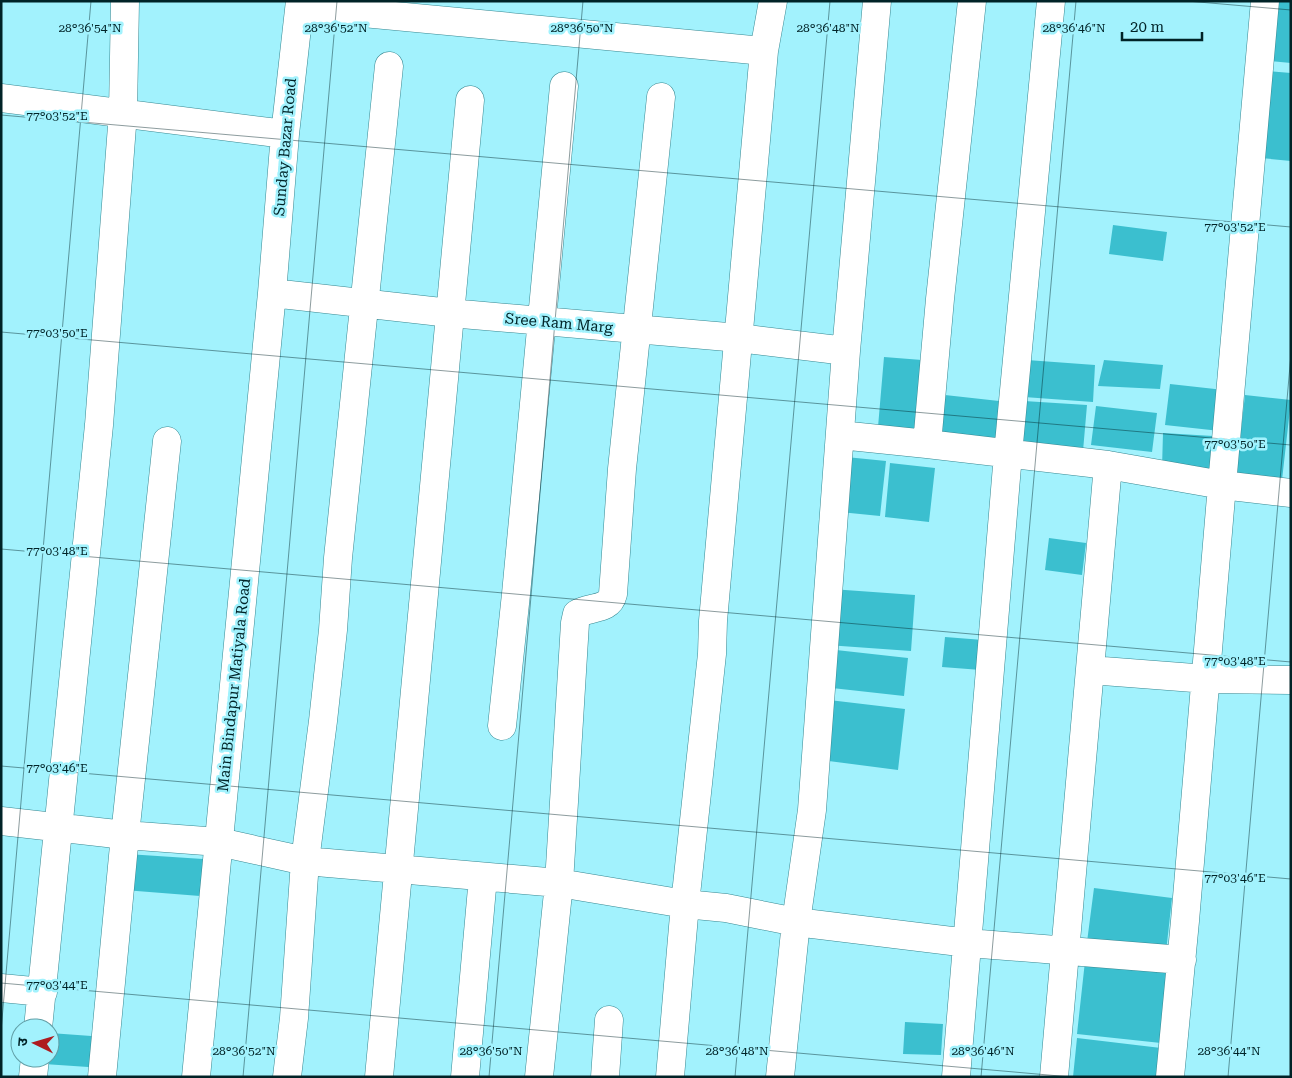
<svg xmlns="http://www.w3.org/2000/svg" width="1292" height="1078" viewBox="0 0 1292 1078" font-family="'Roboto Serif','Noto Sans Devanagari',serif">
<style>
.building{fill:#3bbfcf}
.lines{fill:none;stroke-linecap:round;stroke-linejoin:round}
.minor-casing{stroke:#378892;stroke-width:29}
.minor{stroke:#fff;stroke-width:28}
.ticks{fill:none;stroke:#002327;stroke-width:1;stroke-opacity:0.45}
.labels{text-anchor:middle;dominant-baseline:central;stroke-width:5;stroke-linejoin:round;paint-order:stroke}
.street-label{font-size:15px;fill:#002327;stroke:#a2f2fd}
.ticks-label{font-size:12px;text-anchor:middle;fill:#002327;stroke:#a2f2fd;stroke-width:5;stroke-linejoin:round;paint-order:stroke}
</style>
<rect width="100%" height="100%" fill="#a2f2fd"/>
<path class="building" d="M 1276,1 L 1291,1 L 1291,63 L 1270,61 Z
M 1268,71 L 1291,73 L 1291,161 L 1261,158 Z
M 1113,225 L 1167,232 L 1163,261 L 1109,254 Z
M 884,357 L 922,360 L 916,430 L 878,427 Z
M 1027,360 L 1095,365 L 1093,402 L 1024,397 Z
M 1104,360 L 1163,365 L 1160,389 L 1098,386 Z
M 1170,384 L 1224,390 L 1220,431 L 1165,425 Z
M 945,395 L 1008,402 L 1003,450 L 940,443 Z
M 1245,395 L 1291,400 L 1282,480 L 1236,475 Z
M 1024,401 L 1087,405 L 1083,451 L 1021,444 Z
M 1096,406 L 1157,413 L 1152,452 L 1091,445 Z
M 1163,433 L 1213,436 L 1211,471 L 1162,468 Z
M 846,457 L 886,461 L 880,516 L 840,512 Z
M 890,463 L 935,468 L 929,522 L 885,517 Z
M 1049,538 L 1086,543 L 1082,575 L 1045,570 Z
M 831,589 L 915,595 L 911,651 L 827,645 Z
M 945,637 L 983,640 L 981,670 L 942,667 Z
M 827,649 L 908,658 L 904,696 L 823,687 Z
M 829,700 L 905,709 L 898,770 L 821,760 Z
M 127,854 L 203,859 L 200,896 L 124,890 Z
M 1094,888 L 1172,898 L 1166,952 L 1087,942 Z
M 1086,952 L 1170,959 L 1161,1043 L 1077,1034 Z
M 905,1022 L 943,1024 L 941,1055 L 903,1054 Z
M 50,1033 L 105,1037 L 103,1068 L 44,1064 L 44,1058 L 50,1058 Z
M 1077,1038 L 1161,1048 L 1158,1077 L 1073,1077 Z"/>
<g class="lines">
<defs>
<path id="minor" d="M 300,7 L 764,51
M 1,98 L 285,134
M 272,293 L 450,313 L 739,338 L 846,351
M 840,435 L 927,444 L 940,299 L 972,1
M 927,444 L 1108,465 L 1222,485 L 1265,1
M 1090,670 L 1207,679 L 1291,680
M 502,726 L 516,594 L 564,86
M 1,821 L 125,835 L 219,842 L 305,861 L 559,883 L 685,904 L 726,908 L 796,922 L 968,943 L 1182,960
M 1,988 L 43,992
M 38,1028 L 99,425 L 123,113 L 125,1
M 33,1077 L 35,1058
M 102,1077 L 125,835 L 167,441
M 196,1077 L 272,293 L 285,134 L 300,1
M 287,1077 L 294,1018 L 305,861 L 323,721 L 333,630 L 338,558 L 389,66
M 379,1077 L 470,100
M 465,1077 L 483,877
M 539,1077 L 559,883 L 575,623 L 577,614 C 590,606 609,611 613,594 L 622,469 L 661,97
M 605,1077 L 609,1020
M 670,1077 L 685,904 L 712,654 L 713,621 L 764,51 L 773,1
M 780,1077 L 796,922 L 812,810 L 846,351 L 877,1
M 956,1077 L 1008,454 L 1051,1
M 1054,1077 L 1108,465
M 1170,1077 L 1185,921 L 1222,485 L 1291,493"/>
</defs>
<use href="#minor" class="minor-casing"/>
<use href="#minor" class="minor"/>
</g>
<path class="ticks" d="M 1187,1 L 1291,10M 1,115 L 1291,227M 1,332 L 1291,445M 1,549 L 1291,662M 1,766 L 1291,879M 1,983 L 1071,1077M 1,1031 L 91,1M 243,1077 L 337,1M 489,1077 L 583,1M 735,1077 L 830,1M 981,1077 L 1076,1M 1228,1077 L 1291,354"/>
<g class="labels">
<g class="street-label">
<text transform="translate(285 147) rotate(-85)">Sunday Bazar Road</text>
<text transform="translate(559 323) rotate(5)">Sree Ram Marg</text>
<text transform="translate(234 685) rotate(-84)">Main Bindapur Matiyala Road</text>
</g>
</g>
<g class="ticks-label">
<text x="90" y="32">28°36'54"N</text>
<text x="336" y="32">28°36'52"N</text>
<text x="582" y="32">28°36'50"N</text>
<text x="828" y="32">28°36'48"N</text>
<text x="1074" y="32">28°36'46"N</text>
<text x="57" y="120">77°03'52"E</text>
<text x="1235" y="231">77°03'52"E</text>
<text x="57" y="337">77°03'50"E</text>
<text x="1235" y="448">77°03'50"E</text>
<text x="57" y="555">77°03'48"E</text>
<text x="1235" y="665">77°03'48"E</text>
<text x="57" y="772">77°03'46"E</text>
<text x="1235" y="882">77°03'46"E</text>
<text x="57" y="989">77°03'44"E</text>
<text x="244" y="1055">28°36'52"N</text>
<text x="491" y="1055">28°36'50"N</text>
<text x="737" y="1055">28°36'48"N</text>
<text x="983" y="1055">28°36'46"N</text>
<text x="1229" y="1055">28°36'44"N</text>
</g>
<rect width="1292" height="1078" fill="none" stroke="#002327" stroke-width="5"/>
<g transform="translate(35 1043) rotate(275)"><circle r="24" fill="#a2f2fd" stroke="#619fa7"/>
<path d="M0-4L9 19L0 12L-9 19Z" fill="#ae1c20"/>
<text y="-8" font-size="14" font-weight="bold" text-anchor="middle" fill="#002327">उ</text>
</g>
<path d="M1122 32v8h80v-8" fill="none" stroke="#002327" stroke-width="2.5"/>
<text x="1130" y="32" font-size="15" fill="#002327" stroke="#a2f2fd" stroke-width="4" paint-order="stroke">20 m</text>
</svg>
